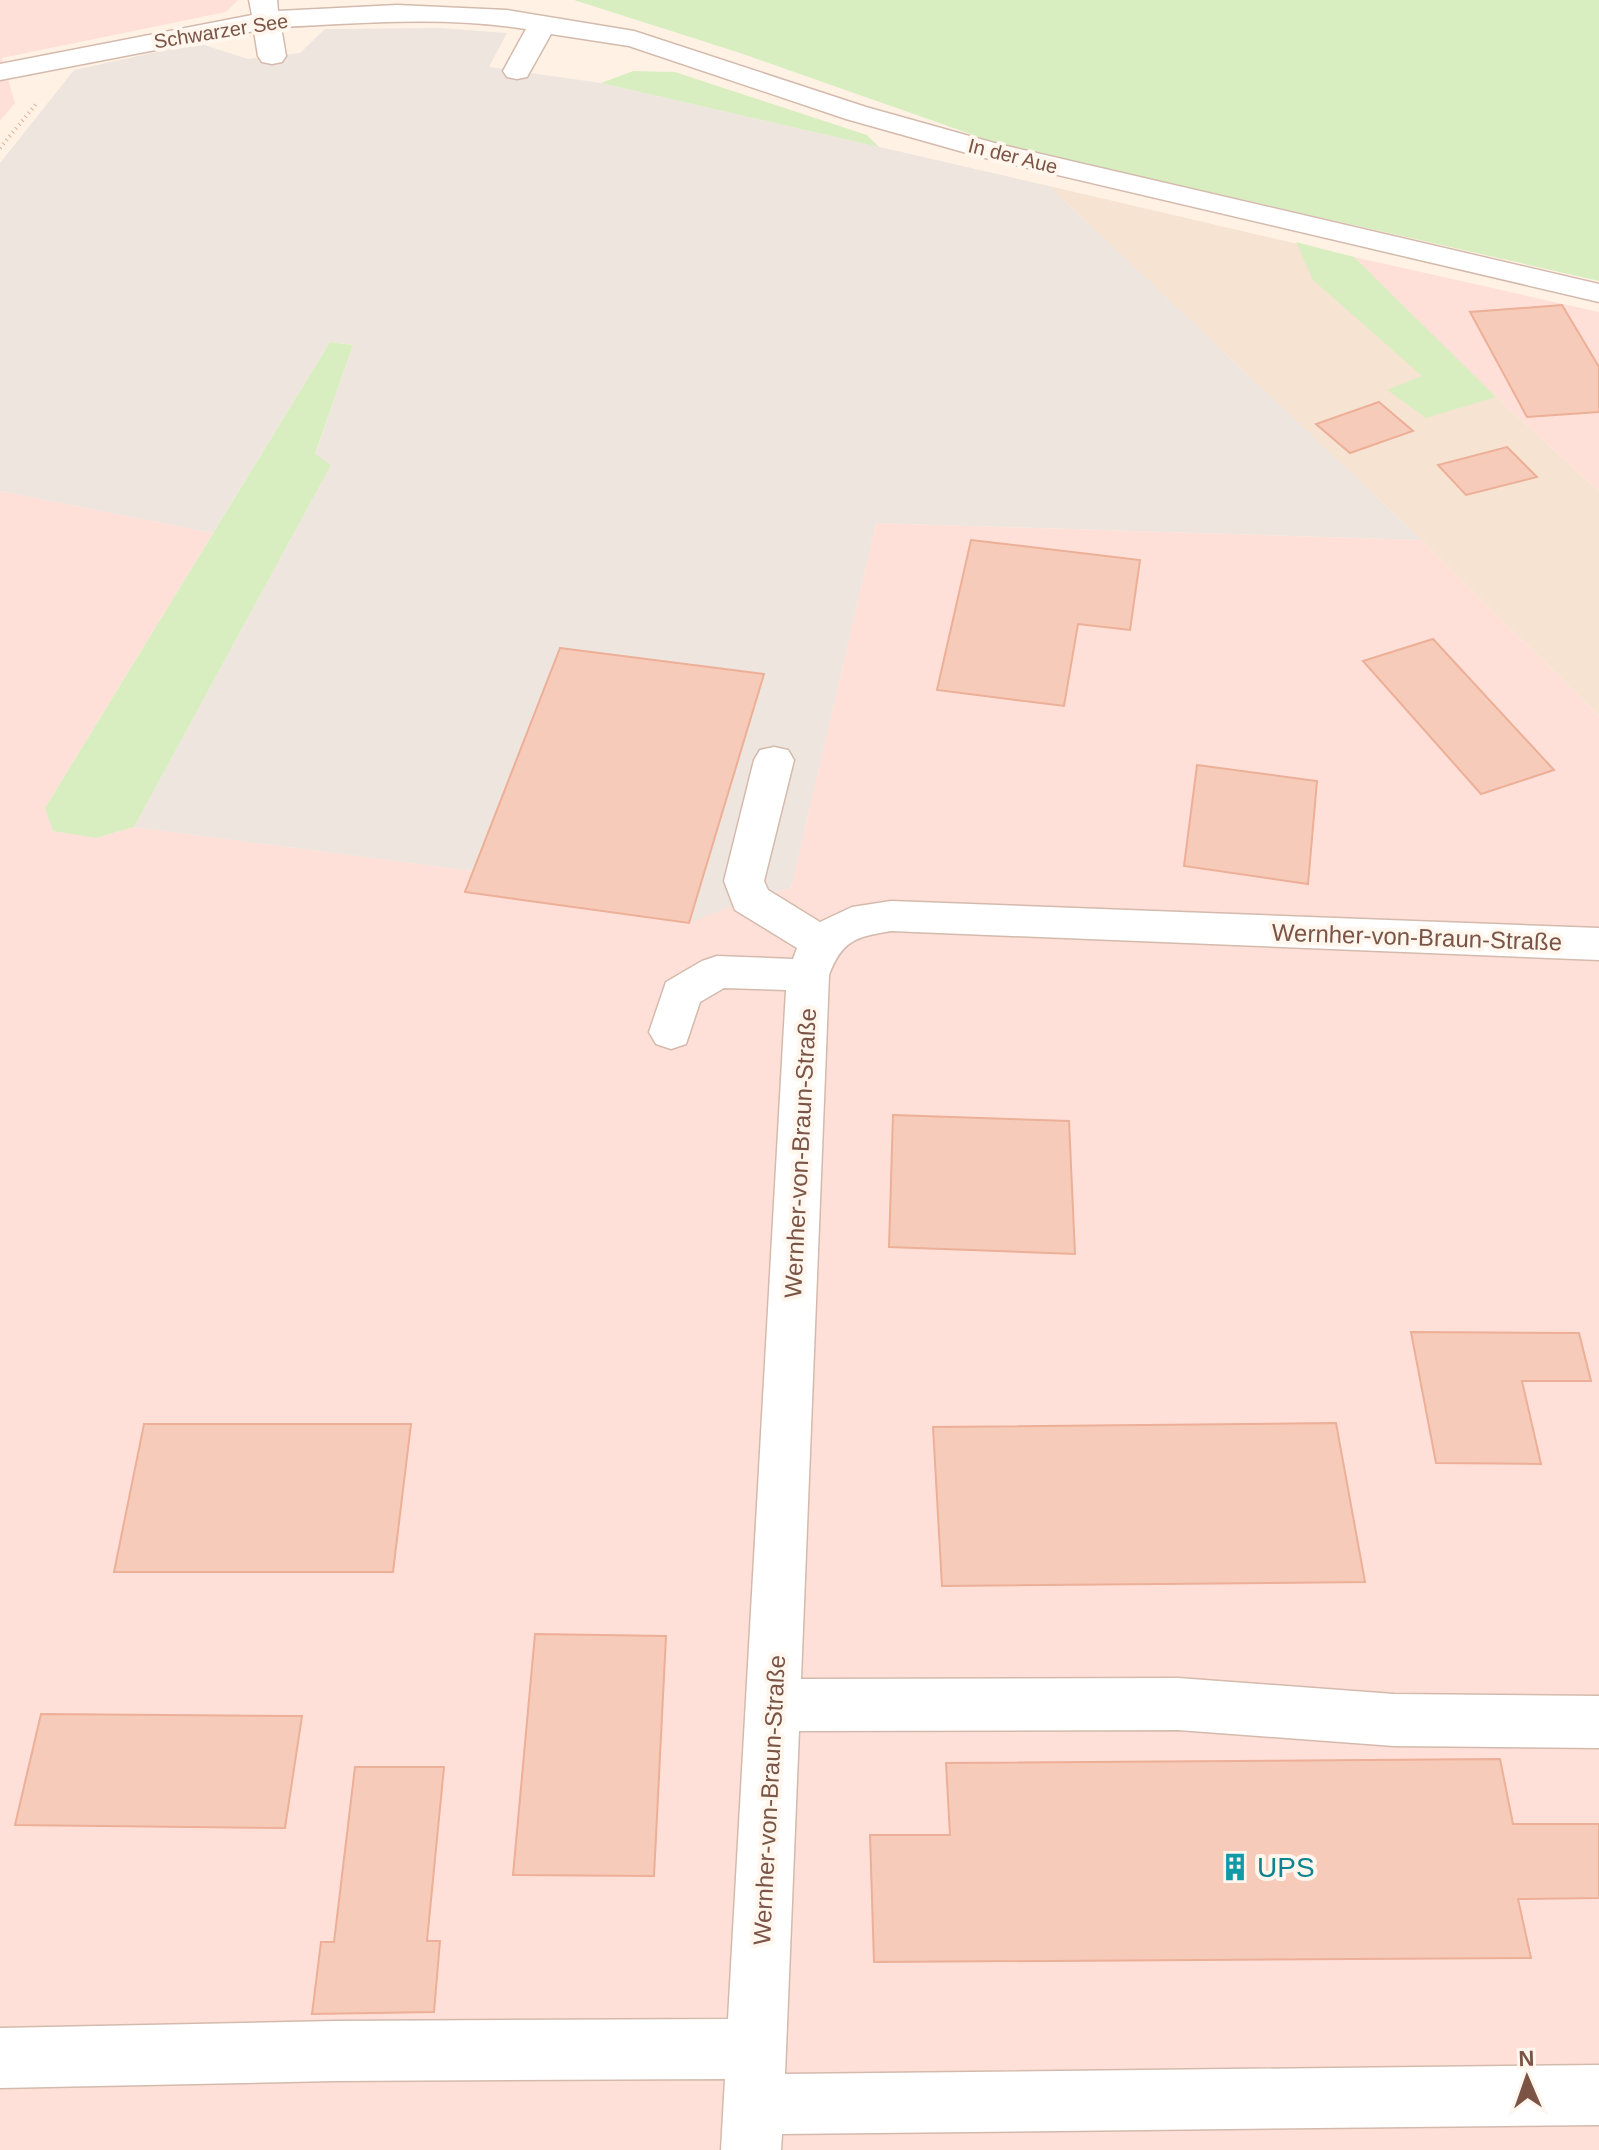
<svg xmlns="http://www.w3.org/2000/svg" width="1599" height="2150" viewBox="0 0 1599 2150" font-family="Helvetica,sans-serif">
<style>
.residential{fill:#f7e3d2}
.commercial{fill:#ffe0d8}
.industrial{fill:#eee5df}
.green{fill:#d8eec1}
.building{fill:#f7cbb9;stroke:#ecaf97;stroke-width:2}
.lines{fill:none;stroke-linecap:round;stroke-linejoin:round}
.minor-casing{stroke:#d4baac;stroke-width:3}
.path{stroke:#ddae9c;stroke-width:4;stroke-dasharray:1 4;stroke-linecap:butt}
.minor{fill:#fff;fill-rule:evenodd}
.labels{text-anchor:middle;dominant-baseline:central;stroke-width:8;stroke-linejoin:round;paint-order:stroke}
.far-street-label{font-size:20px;fill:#7b5446;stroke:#fff6ed}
.street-label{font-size:24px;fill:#7b5446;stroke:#fff6ed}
.near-culture-label{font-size:28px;fill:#0d838f;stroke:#fff6ed;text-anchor:start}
</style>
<rect width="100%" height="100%" fill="#fff2e5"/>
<path class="residential" d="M 1049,186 L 1354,257 L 1458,362 L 1599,491 L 1599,716 L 1422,540 Z"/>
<path class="commercial" d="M 0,0 L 238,0 L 226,12 L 2,58 L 15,103 L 0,121 Z
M 1354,257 L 1599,312 L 1599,491 L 1458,362 Z
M 0,491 L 213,533 L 45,808 L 96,838 L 134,827 L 473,871 L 465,891 L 750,899 L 791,888 L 876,523 L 1422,540 L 1599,716 L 1599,2150 L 0,2150 Z"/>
<path class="industrial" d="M 441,28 L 507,33 L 489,67 L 601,83 L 1049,186 L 1422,540 L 876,523 L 791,888 L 750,899 L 689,923 L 465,892 L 472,871 L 134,827 L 331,465 L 315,455 L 353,345 L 330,342 L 213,533 L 0,491 L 0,163 L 74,70 L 198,43 L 248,59 L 300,53 L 325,29 Z"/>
<path class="green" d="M 574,0 L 1599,0 L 1599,281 L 999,144 L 740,53 Z
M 633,71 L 675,72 L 867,135 L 879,147 L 601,83 Z
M 1296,242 L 1354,257 L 1496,397 L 1426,418 L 1387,390 L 1422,376 L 1313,280 Z
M 330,342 L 353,345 L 315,454 L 331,465 L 134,827 L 96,838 L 53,831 L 45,808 Z"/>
<path class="building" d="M 1562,305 L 1599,367 L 1599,412 L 1527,417 L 1470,312 Z
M 1379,402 L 1413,431 L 1350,453 L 1316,424 Z
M 1507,447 L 1537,477 L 1466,495 L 1438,465 Z
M 971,540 L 1140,560 L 1130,630 L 1078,624 L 1064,706 L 937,690 Z
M 1433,639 L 1554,770 L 1481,794 L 1363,661 Z
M 560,648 L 764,674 L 689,923 L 465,892 Z
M 1197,765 L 1317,781 L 1308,884 L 1184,866 Z
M 893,1115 L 1069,1121 L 1075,1254 L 889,1247 Z
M 1411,1332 L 1579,1333 L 1591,1381 L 1522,1381 L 1541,1464 L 1436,1463 Z
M 1336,1423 L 1365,1582 L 942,1586 L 933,1427 Z
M 144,1424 L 411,1424 L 393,1572 L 114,1572 Z
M 535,1634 L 666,1636 L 654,1876 L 513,1875 Z
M 41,1714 L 302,1716 L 285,1828 L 15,1825 Z
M 1500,1759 L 1513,1824 L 1599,1824 L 1599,1898 L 1518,1899 L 1531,1958 L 874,1962 L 870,1835 L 950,1835 L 946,1763 Z
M 355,1767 L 444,1767 L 427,1941 L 440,1941 L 434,2012 L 312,2014 L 321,1942 L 334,1942 Z"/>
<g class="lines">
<defs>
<path id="minor" d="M 249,0 L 277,0 L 278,11 L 397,5 L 507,10 L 634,31 L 866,107 L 998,144 L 1599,284 L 1599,302 L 981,157 L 846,119 L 629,46 L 551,34 L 527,77 L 517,79 L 507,77 L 503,71 L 526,29 C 445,16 362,23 281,27 L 286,56 L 282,62 L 272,64 L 262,62 L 258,56 L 254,31 L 0,80 L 0,64 L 252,15 Z
M 774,747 L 788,750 L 794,760 L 764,881 L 768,890 L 820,922 L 852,907 L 891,901 L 1599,928 L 1599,960 L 891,931 C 856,937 842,940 829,975 L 801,1679 L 1178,1678 L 1394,1694 L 1599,1696 L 1599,1748 L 1394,1746 L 1178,1730 L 799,1731 L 785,2074 L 1599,2065 L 1599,2125 L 782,2134 L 781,2150 L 721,2150 L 725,2079 L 334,2081 L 0,2088 L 0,2028 L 334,2021 L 728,2019 L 786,990 L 724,988 L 700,1002 L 686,1044 L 671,1049 L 656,1044 L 649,1032 L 666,982 L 702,961 L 717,956 L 793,959 L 797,948 L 735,910 L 724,881 L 754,760 L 760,750 Z"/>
</defs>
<use href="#minor" class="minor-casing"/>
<path class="path" d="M 0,148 L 37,103"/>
<use href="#minor" class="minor"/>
</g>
<defs>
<symbol id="building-bare" viewBox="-9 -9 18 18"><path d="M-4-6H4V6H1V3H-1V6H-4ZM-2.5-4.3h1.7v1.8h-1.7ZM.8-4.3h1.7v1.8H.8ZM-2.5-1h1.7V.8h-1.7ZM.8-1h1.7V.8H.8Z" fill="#0f9aa8" stroke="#fff6ed" stroke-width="2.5" paint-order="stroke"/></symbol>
</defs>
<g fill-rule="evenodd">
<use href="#building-bare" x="1215" y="1847" width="40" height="40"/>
</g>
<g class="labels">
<g class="far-street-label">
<text transform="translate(221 31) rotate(-9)">Schwarzer See</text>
<text transform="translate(1013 156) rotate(14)">In der Aue</text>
</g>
<g class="street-label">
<text transform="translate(1417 937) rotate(2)">Wernher-von-Braun-Straße</text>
<text transform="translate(800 1153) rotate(-87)">Wernher-von-Braun-Straße</text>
<text transform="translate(769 1800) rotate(-87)">Wernher-von-Braun-Straße</text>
</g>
<g class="near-culture-label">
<text x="1257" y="1867">UPS</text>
</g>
</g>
<g transform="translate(1527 2078) rotate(358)" stroke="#fff6ed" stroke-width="6" paint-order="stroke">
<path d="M0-6L14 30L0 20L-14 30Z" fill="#7b5446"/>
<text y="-12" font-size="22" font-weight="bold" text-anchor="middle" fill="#7b5446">N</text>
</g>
</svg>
